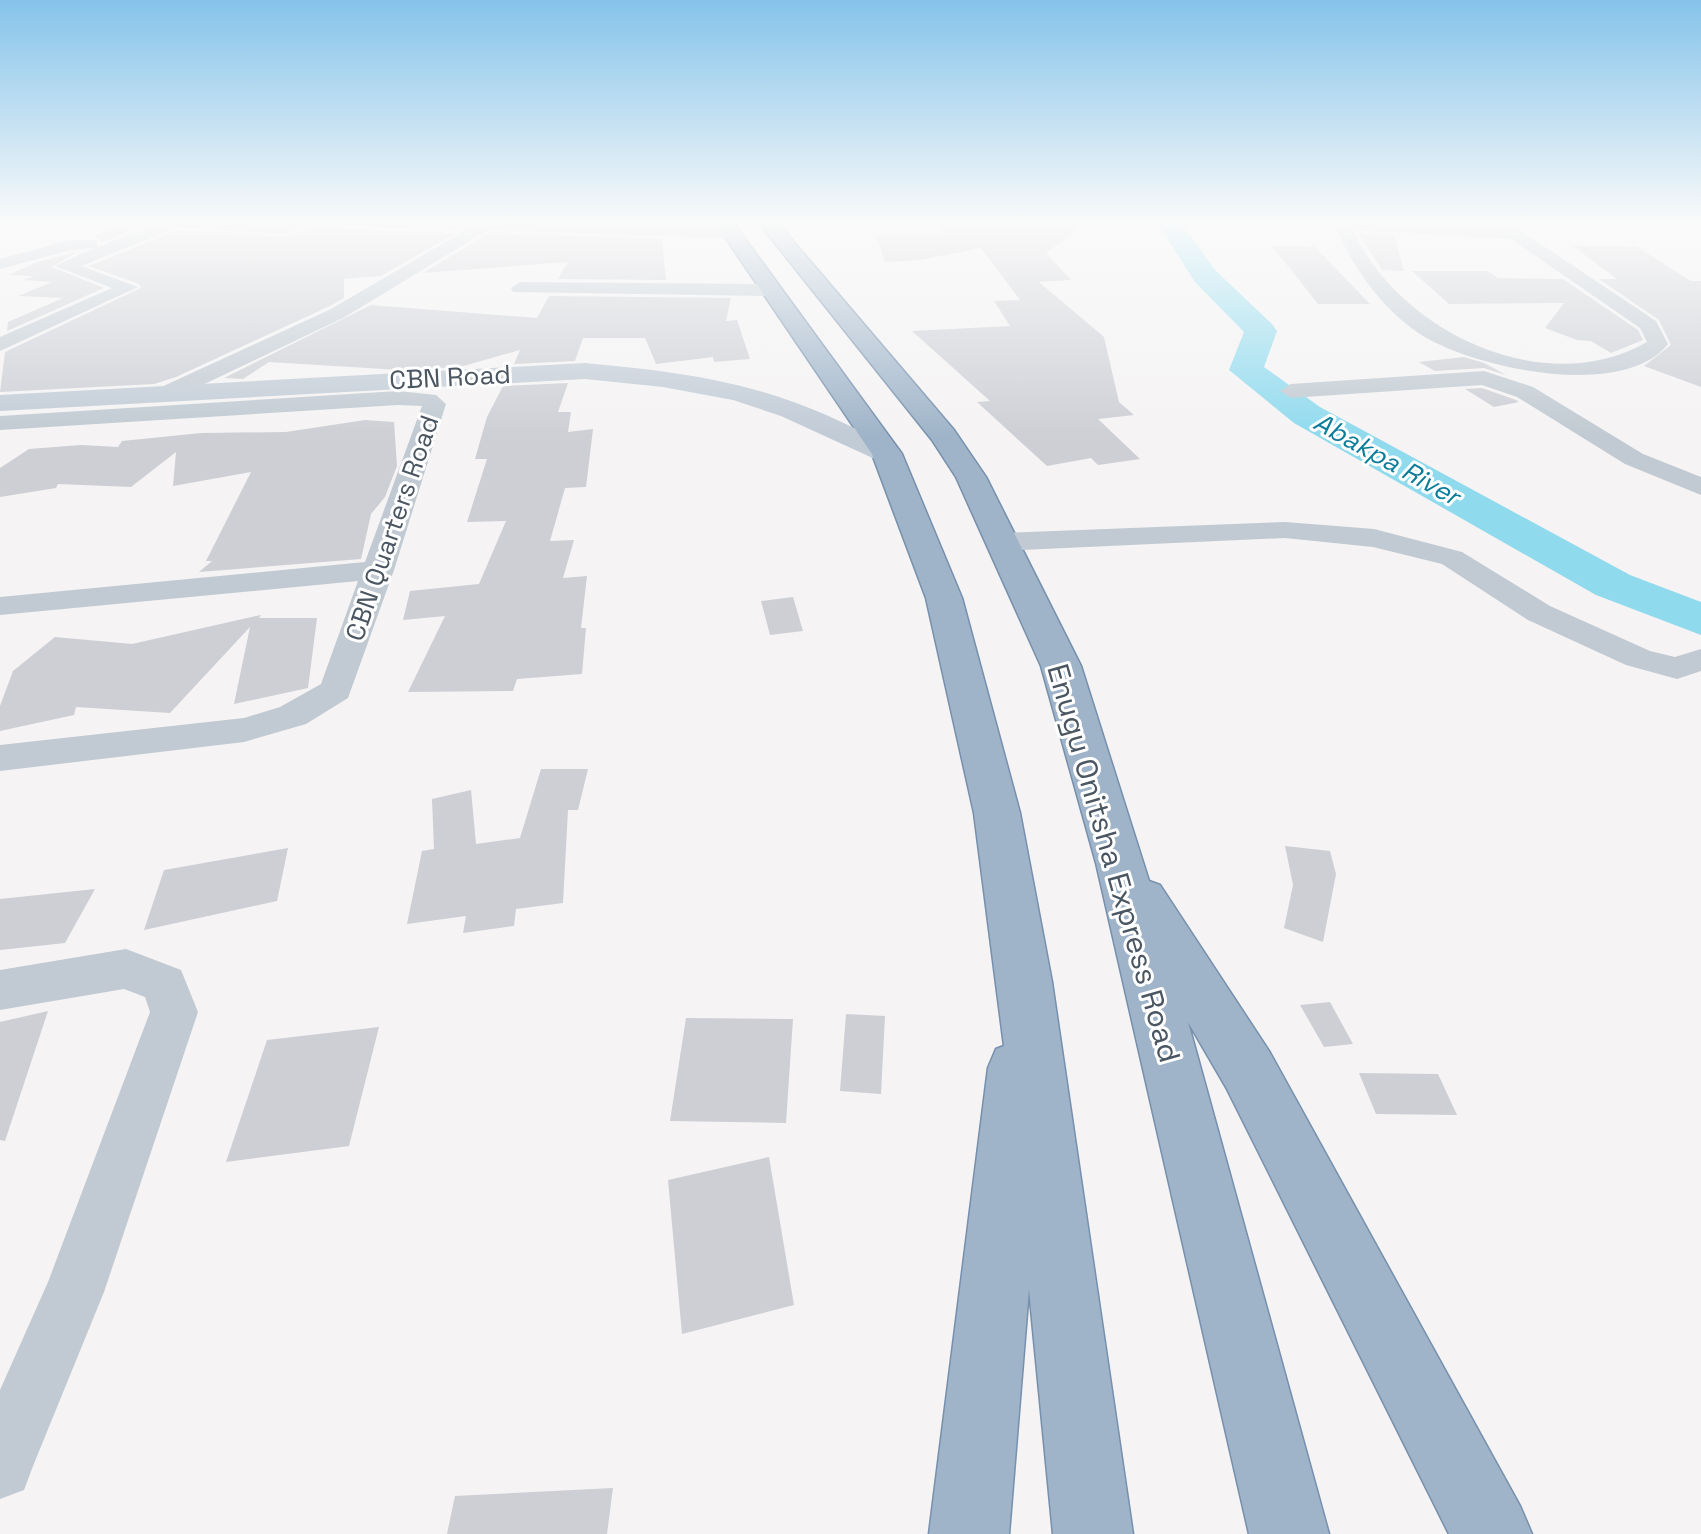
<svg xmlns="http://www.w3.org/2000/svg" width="1701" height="1534" viewBox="0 0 1701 1534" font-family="'Space Grotesk',sans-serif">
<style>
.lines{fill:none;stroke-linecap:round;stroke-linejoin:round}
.river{fill:#90daee;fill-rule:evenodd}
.building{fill:#cdcfd5}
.trunk-casing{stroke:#7690ad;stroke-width:3}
.minor{fill:#c1cad2;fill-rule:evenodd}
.secondary{fill:#c1cbd6;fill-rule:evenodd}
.trunk{fill:#9fb4c9;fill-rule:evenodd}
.labels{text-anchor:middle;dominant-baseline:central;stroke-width:6;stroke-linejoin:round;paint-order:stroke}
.far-street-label{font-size:26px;fill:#4a5661;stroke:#fff}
.far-water-label{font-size:26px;font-style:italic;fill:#0c7c9b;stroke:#fff}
.street-label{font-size:30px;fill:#4a5661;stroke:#fff}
</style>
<rect width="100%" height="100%" fill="#f5f3f3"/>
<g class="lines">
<path class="river" d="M 1156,221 L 1180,221 L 1215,270 L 1272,324 L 1277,331 L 1264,367 L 1320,407 L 1630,575 L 1701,602 L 1701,635 L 1596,595 L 1294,423 L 1229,370 L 1244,332 L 1195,282 Z"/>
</g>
<path class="building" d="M 109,221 L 111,221 L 154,222 L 100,243 L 99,238 L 92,237 L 111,228 Z
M 331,221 L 342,229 L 456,233 L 381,276 L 344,279 L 344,298 L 330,306 L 176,377 L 154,384 L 0,392 L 5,352 L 141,288 L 139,284 L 89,266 L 178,230 L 283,237 Z
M 941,221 L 1090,221 L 1046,253 L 1071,280 L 1039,282 L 1104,337 L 1119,402 L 1134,415 L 1098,419 L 1140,459 L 1098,465 L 1091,458 L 1047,466 L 977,402 L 990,401 L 912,331 L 1010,326 L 994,301 L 1020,300 L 981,248 L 920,260 L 885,262 L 876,236 L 942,235 Z
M 489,233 L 662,239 L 666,280 L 558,279 L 568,262 L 423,273 Z
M 1358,233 L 1394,235 L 1404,271 L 1382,270 Z
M 1272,246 L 1315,247 L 1370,304 L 1318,304 Z
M 1573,246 L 1637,247 L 1691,281 L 1701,281 L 1701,387 L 1644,366 L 1671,345 L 1659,320 L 1599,279 L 1617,279 Z
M 77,252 L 52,267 L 104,288 L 7,331 L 8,322 L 63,298 L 18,296 L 52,282 L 24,280 L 34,276 L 9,275 L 37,262 Z
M 1412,271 L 1488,271 L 1498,278 L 1563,279 L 1638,330 L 1643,340 L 1611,353 L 1591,341 L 1577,340 L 1545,328 L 1564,303 L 1449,304 Z
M 549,296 L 731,298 L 726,321 L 737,320 L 750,359 L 714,362 L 713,357 L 656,364 L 645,338 L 583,338 L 575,361 L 514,364 L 520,350 L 460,367 L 400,370 L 269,362 L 243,379 L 224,378 L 371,305 L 537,318 Z
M 1464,357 L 1484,363 L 1506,375 L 1484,368 L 1435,371 L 1419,362 Z
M 568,383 L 558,412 L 571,412 L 568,432 L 593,429 L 586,487 L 565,488 L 550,541 L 574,540 L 563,578 L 587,576 L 581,628 L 586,628 L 582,674 L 517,679 L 513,691 L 408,692 L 445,616 L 403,620 L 410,591 L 479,584 L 506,521 L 467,522 L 487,459 L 475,459 L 487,417 L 503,386 Z
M 1482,388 L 1516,400 L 1519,402 L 1494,407 L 1465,389 Z
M 365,420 L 394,422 L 397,466 L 385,497 L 371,514 L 361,559 L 199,572 L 212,561 L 206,561 L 251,472 L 173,486 L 176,452 L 131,487 L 58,484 L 56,488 L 0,497 L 0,468 L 29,449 L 81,445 L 118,447 L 122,441 L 201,433 L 286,432 Z
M 793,597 L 803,631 L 770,635 L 761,601 Z
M 261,615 L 259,618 L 317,618 L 308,688 L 234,704 L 250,627 L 170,713 L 76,707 L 74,715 L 0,731 L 0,706 L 13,671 L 55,637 L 132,644 Z
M 541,769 L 588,769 L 578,810 L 568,810 L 563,903 L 516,909 L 514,926 L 463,933 L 466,916 L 407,924 L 422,851 L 434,849 L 432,799 L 471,790 L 476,844 L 520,838 Z
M 1285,846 L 1330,851 L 1336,874 L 1323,942 L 1284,928 L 1293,885 Z
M 288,848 L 277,901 L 144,930 L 164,870 Z
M 95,889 L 65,943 L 0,950 L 0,899 Z
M 1330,1002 L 1353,1044 L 1324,1047 L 1300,1005 Z
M 48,1011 L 5,1141 L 0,1140 L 0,1022 Z
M 846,1014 L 885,1016 L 881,1094 L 840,1091 Z
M 686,1018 L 793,1019 L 786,1123 L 670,1121 Z
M 379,1027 L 349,1146 L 226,1162 L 267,1040 Z
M 1359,1073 L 1438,1074 L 1457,1115 L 1376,1114 Z
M 769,1157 L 794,1305 L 682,1334 L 668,1180 Z
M 613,1488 L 607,1534 L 447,1534 L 455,1496 Z"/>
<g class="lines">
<defs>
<path id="trunk" d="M 714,221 L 732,221 L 902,454 L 962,598 L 1020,813 L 1052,982 L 1133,1534 L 1053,1534 L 1029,1289 L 1009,1534 L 929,1534 L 988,1068 L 996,1049 L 1004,1046 L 974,813 L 926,598 L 872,454 Z
M 757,221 L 776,221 L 954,430 L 986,477 L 1081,666 L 1149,881 L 1160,885 L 1269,1051 L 1520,1506 L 1532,1534 L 1449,1534 L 1227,1089 L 1188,1022 L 1329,1534 L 1249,1534 L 1096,863 L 1041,666 L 956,477 L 932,440 Z"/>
</defs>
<use href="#trunk" class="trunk-casing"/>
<path class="minor" d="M 165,221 L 283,224 L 324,221 L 283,234 L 178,227 L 81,266 L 138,287 L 0,351 L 0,337 L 112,288 L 55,266 L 94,248 L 71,250 L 0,269 L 0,259 L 70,240 L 97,240 L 97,247 Z
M 334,221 L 494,221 L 732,228 L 740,233 L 732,238 L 488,230 L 345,317 L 173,399 L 157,399 L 154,394 L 157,389 L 331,309 L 466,230 L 342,226 Z
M 1356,221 L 1502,228 L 1496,221 L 1512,221 L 1521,231 L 1656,321 L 1668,344 C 1624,401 1472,368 1420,334 C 1382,309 1352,267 1335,225 L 1340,221 ZM 1353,230 L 1511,239 L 1640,328 L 1647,342 C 1545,401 1399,332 1353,230 Z
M 520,282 L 771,284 L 780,290 L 771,296 L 513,292 L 511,288 Z
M 1484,371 L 1533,387 L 1643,454 L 1701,477 L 1701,495 L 1625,464 L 1517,397 L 1482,385 L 1291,398 L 1280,391 L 1291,384 Z
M 398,391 L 436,395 L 446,404 L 394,570 L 348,698 L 306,724 L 244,742 L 0,771 L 0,745 L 244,718 L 280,707 L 321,684 L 358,581 L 0,615 L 0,597 L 365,562 L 422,406 L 398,405 L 0,430 L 0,416 Z
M 1285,522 L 1374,529 L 1462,552 L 1550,606 L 1650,651 L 1675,657 L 1701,649 L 1701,671 L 1677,679 L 1626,665 L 1528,620 L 1442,564 L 1373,547 L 1285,538 L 1001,551 L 991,548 L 987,542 L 991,536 L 1001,533 Z
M 126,949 L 181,970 L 198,1012 L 104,1292 L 33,1466 L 24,1490 L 0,1499 L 0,1390 L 48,1282 L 150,1012 L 145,997 L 124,989 L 0,1010 L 0,970 Z"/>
<path class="secondary" d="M 585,363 C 650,369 716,376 779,397 C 820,410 858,430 897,448 L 902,454 L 897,460 L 877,460 L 781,416 L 733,400 L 663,387 L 585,379 L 0,411 L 0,395 Z"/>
<use href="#trunk" class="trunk"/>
</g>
<linearGradient id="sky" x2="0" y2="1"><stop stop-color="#85c3ea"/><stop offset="0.51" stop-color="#fafafa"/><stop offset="1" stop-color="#fafafa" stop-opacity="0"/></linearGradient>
<rect width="1701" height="436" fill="url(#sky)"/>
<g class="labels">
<g class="far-street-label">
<text transform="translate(450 377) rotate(-3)">CBN Road</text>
<text transform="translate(392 528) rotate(-71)">CBN Quarters Road</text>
</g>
<g class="far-water-label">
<text transform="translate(1387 459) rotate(29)">Abakpa River</text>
</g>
<g class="street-label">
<text transform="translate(1114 863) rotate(74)">Enugu Onitsha Express Road</text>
</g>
</g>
</svg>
